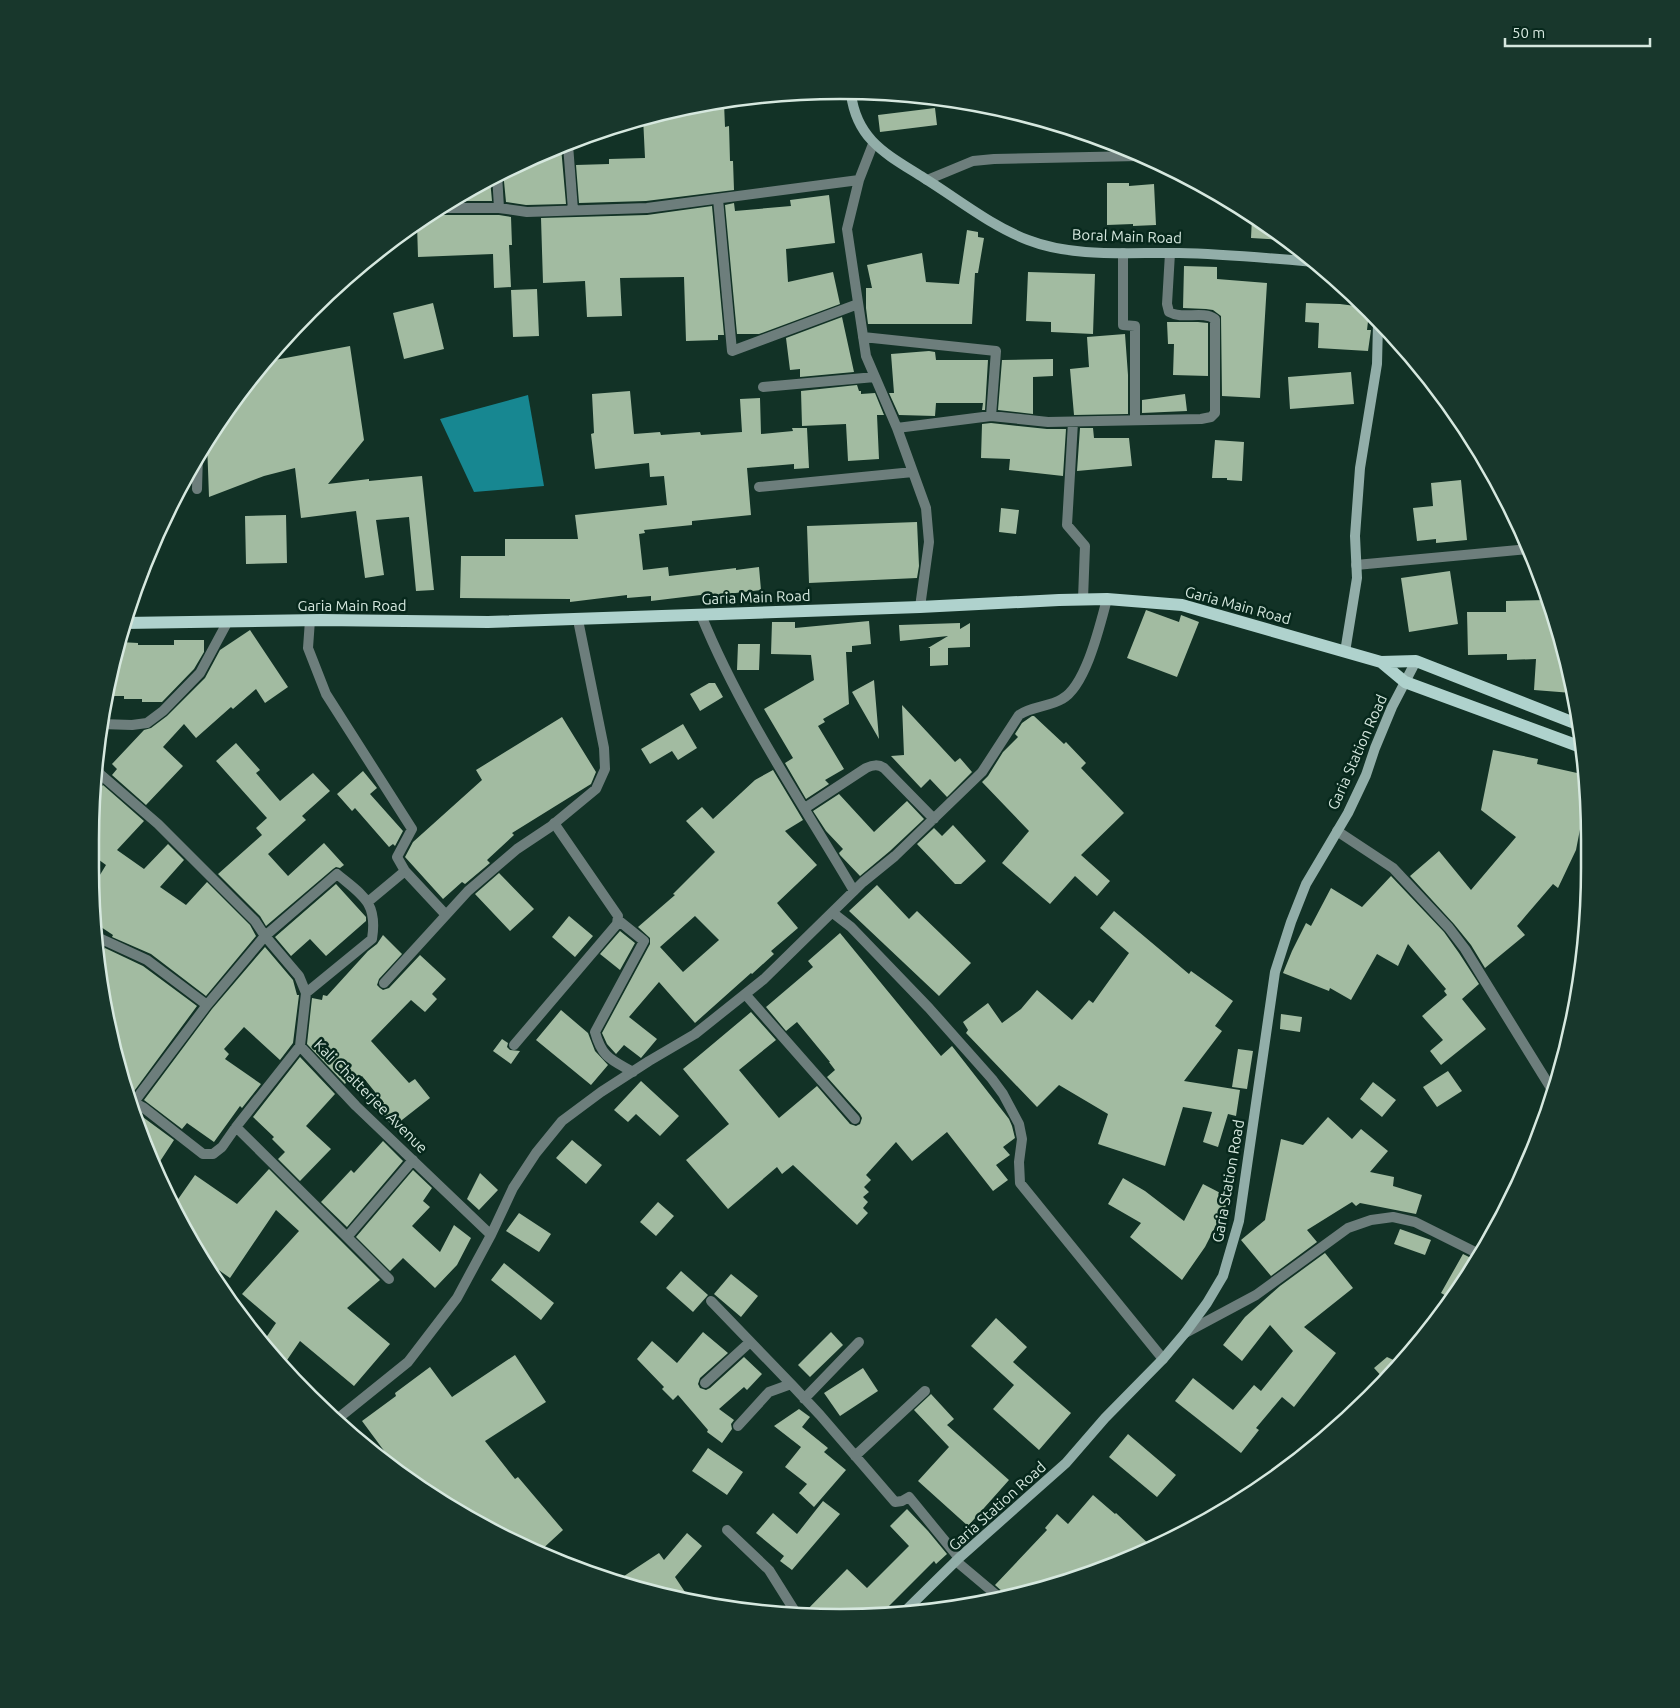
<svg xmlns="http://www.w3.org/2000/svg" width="1680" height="1708" viewBox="0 0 1680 1708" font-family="Ubuntu,sans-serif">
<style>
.water{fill:#178791}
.building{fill:#a2bba1;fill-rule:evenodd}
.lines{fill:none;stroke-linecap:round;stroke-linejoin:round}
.street{stroke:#6d7e7c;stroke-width:10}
.secondary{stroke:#92aea9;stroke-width:10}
.primary{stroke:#afd2cd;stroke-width:12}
.labels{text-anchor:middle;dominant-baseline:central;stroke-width:5;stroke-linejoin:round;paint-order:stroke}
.street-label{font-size:15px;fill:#d6e8df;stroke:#07281c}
.rim{fill:none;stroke:#d6e8df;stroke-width:2.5}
</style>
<rect width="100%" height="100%" fill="#123226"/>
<path class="water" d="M 528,395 L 544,486 L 474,492 L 440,419 Z"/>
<path class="building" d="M 724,103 L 725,127 L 729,126 L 730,161 L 733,161 L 734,190 L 646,201 L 579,203 L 576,165 L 609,164 L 609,159 L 645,158 L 643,117 L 676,114 L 676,111 Z
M 935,108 L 937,125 L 880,132 L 878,115 Z
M 561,147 L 566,204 L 526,205 L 506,202 L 503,171 Z
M 490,179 L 492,201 L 454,201 L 487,180 Z
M 1107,183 L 1129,183 L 1129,186 L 1154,184 L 1156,225 L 1133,226 L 1133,224 L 1107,225 Z
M 829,195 L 835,243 L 786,249 L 788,282 L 833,272 L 840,304 L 759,334 L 737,334 L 725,205 L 734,203 L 735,211 L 791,206 L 790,200 Z
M 712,206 L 724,335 L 718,335 L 718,340 L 686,341 L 684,277 L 620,278 L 622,316 L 587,317 L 585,281 L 543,283 L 541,218 L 647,215 Z
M 437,212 L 443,215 L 499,215 L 511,217 L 512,245 L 509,245 L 511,287 L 494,288 L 493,254 L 418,257 L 417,224 Z
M 1252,217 L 1262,224 L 1284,240 L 1251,238 Z
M 967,230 L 978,232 L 978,237 L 984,238 L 978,273 L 975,273 L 972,324 L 868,324 L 866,308 L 866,288 L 872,288 L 867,265 L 922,253 L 926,282 L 959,284 Z
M 1184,266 L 1217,267 L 1217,279 L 1267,283 L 1260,398 L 1222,396 L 1221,316 L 1213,310 L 1206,309 L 1183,308 Z
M 1028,272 L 1095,274 L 1093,334 L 1051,332 L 1051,322 L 1026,321 Z
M 537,289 L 539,336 L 513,337 L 511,290 Z
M 433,303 L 444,349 L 404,359 L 393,313 Z
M 1306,303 L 1340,304 L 1363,307 L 1369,313 L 1367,330 L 1371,330 L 1368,351 L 1318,348 L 1319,323 L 1305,322 Z
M 842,317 L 854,372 L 800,377 L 800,369 L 790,370 L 786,338 Z
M 1167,322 L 1198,322 L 1208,323 L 1208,376 L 1173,375 L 1174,344 L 1168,344 Z
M 1125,334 L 1128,375 L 1128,414 L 1074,415 L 1070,369 L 1089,367 L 1087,337 Z
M 350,346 L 364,440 L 328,484 L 369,479 L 369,481 L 422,476 L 434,590 L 416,591 L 409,517 L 376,520 L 384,575 L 365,578 L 356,511 L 301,518 L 295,468 L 264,476 L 209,497 L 207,442 L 264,362 Z
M 929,351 L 935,352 L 936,360 L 988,360 L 985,410 L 982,410 L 983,403 L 936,403 L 935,416 L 899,415 L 889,393 L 894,393 L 891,354 Z
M 1053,359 L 1053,376 L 1033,377 L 1033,414 L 998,410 L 1002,360 Z
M 1351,372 L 1354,404 L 1290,409 L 1288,377 Z
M 857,385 L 859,391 L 861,391 L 861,394 L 875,393 L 884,415 L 877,415 L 879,459 L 848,461 L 846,424 L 802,426 L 801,391 Z
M 630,391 L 634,434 L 660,432 L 661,435 L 700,432 L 701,435 L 742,432 L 740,399 L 760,398 L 761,434 L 793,431 L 792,428 L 807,428 L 809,468 L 794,469 L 794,464 L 747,468 L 751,515 L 692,521 L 692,525 L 644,530 L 645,533 L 639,534 L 643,570 L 668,567 L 669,576 L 736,568 L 736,570 L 759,567 L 761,590 L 710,596 L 709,594 L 651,601 L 651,596 L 627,598 L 627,595 L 570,602 L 570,599 L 460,598 L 461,556 L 505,556 L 505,539 L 578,539 L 575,515 L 667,505 L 664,476 L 650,477 L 649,463 L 595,469 L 591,434 L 594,433 L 592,394 Z
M 1185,394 L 1187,411 L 1142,413 L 1142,400 Z
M 991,423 L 1047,429 L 1066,429 L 1063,476 L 1009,470 L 1010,459 L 981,458 L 982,424 Z
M 1080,428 L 1093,428 L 1094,438 L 1129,438 L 1132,466 L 1077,471 Z
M 1215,440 L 1244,442 L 1242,481 L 1227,480 L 1227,478 L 1212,478 Z
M 1461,480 L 1467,540 L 1436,543 L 1436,539 L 1417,541 L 1413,508 L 1433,506 L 1431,483 Z
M 1001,508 L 1019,510 L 1016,534 L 999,532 Z
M 286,515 L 287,563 L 246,564 L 245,516 Z
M 917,522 L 919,566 L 917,578 L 809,583 L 807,526 Z
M 1450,571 L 1458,624 L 1409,632 L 1401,578 Z
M 1547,600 L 1565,646 L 1572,693 L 1534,690 L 1536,659 L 1507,660 L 1507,654 L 1468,655 L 1467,612 L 1506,612 L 1506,601 Z
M 1146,610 L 1179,622 L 1181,615 L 1199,622 L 1177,677 L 1127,658 Z
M 869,621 L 871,644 L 852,646 L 852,652 L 846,652 L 849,704 L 823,719 L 825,722 L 818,726 L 844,769 L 825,780 L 829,784 L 806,799 L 785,763 L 793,758 L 764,709 L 814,680 L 811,655 L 771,654 L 772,622 L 795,622 L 795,628 Z
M 960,623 L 960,629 L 970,623 L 970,647 L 948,648 L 948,665 L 930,666 L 930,648 L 928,648 L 948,636 L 900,641 L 899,625 Z
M 250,630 L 288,687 L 265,703 L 256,689 L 233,709 L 231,707 L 196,738 L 184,724 L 163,747 L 183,766 L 146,805 L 112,775 L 117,769 L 112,764 L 144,730 L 151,728 L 167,716 L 205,678 L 220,650 Z
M 174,640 L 204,640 L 204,652 L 194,669 L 162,702 L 142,702 L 142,699 L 124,699 L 124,696 L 113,696 L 116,659 L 120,642 L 138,643 L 138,645 L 174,645 Z
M 738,644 L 760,644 L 759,670 L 737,670 Z
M 874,680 L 879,739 L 852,692 Z
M 709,683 L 715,683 L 723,697 L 700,711 L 690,694 Z
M 902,705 L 955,762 L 960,758 L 972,772 L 947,797 L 930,779 L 921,788 L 891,756 L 904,755 Z
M 1032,716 L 1034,716 L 1064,744 L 1066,742 L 1086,763 L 1081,768 L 1124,813 L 1081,855 L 1110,881 L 1097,896 L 1075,876 L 1050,904 L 1002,863 L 1029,831 L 982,782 L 988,776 L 1003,752 L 1018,737 L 1015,734 L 1022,723 Z
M 562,717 L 596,772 L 591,784 L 512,833 L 514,835 L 487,860 L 490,863 L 465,884 L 462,882 L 443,899 L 405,857 L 413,842 L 482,780 L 476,770 Z
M 683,724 L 697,748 L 678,760 L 672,751 L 650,764 L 641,749 Z
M 236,743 L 260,770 L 256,773 L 280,801 L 313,773 L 330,791 L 302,816 L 306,820 L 268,854 L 288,876 L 324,843 L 344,865 L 340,868 L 336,867 L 333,869 L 266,926 L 260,916 L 218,874 L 262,835 L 256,828 L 267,818 L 216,761 Z
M 1493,750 L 1538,759 L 1537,764 L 1586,775 L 1588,788 L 1576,850 L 1558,888 L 1553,884 L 1517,926 L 1525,935 L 1485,968 L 1471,945 L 1454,924 L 1410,876 L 1439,851 L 1471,890 L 1516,837 L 1481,810 Z
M 773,770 L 803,820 L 785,831 L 817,865 L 777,903 L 798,928 L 771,951 L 774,954 L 752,974 L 751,973 L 695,1023 L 659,982 L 629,1017 L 657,1039 L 641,1058 L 624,1045 L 616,1054 L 607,1044 L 602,1033 L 650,944 L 650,938 L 638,927 L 675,895 L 673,894 L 715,852 L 686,821 L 702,807 L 713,819 L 755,780 ZM 695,916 L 719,940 L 683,972 L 660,947 Z
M 363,771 L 377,788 L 370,794 L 403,831 L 395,846 L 393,844 L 389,847 L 355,808 L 352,811 L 337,794 Z
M 103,785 L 144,821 L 117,850 L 144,869 L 168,844 L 184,860 L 160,887 L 186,905 L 207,882 L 250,925 L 256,936 L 206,996 L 151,954 L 112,937 L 113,935 L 95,923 L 92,888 L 106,865 L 91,854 L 94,795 Z
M 839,794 L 874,832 L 907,801 L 924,819 L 890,851 L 860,876 L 840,855 L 839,853 L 843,849 L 826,831 L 813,811 Z
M 953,825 L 986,861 L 961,884 L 955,884 L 917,844 L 934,828 L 942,836 Z
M 499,873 L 534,909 L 510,931 L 475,894 Z
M 1391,876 L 1444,932 L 1459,953 L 1479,984 L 1462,999 L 1486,1029 L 1441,1065 L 1430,1051 L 1443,1040 L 1422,1016 L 1447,995 L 1444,991 L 1446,989 L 1408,944 L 1398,966 L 1377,954 L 1351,1000 L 1330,988 L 1329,991 L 1283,973 L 1292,951 L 1306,923 L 1311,926 L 1331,888 L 1362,907 Z
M 336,884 L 366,917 L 366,921 L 326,956 L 310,939 L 291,956 L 275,937 Z
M 877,885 L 909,919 L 917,911 L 971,963 L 939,996 L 849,911 Z
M 1114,911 L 1189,974 L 1191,971 L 1233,1001 L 1215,1026 L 1222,1031 L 1184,1081 L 1240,1090 L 1236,1116 L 1228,1114 L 1218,1147 L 1203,1142 L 1212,1112 L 1183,1107 L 1165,1166 L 1098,1144 L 1108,1114 L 1059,1085 L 1037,1107 L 966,1033 L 968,1030 L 963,1022 L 988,1003 L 1002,1023 L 1021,1009 L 1037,990 L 1072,1020 L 1089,1000 L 1093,1003 L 1129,953 L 1100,928 Z
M 569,916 L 593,936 L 575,957 L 552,937 Z
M 620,931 L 635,943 L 620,970 L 600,954 Z
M 840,933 L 941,1056 L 952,1046 L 1009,1119 L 1012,1126 L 1015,1138 L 1003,1147 L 1010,1155 L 996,1165 L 1008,1180 L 993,1191 L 947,1132 L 912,1161 L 896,1142 L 866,1175 L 871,1180 L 864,1187 L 869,1192 L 863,1197 L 868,1202 L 863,1208 L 868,1213 L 857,1225 L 793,1165 L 782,1174 L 777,1167 L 728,1209 L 686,1160 L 729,1124 L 683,1069 L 751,1012 L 776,1040 L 739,1070 L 779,1118 L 817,1086 L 850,1124 L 856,1126 L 860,1124 L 862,1118 L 860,1114 L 827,1077 L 835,1070 L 829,1062 L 830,1062 L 797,1022 L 786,1031 L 766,1007 L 813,967 L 808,961 Z
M 383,935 L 402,954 L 379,979 L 377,985 L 380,988 L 383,990 L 389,988 L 420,955 L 446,979 L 432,994 L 437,999 L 425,1012 L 411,1000 L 371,1041 L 409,1083 L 415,1079 L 430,1098 L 393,1127 L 378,1108 L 384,1103 L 362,1076 L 352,1085 L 348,1080 L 345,1084 L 307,1044 L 312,998 L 322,1000 L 323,995 L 327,996 L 368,951 L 377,944 Z
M 265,947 L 293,980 L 297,995 L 299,995 L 293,1043 L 280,1060 L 244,1027 L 224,1049 L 229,1054 L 225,1059 L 261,1084 L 242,1108 L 240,1106 L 214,1142 L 187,1123 L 182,1129 L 144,1100 L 212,1009 Z
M 105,948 L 143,966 L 197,1006 L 132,1094 L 128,1091 L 104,1015 L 99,956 Z
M 561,1010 L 588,1033 L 595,1051 L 608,1065 L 591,1085 L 536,1040 Z
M 1281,1014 L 1302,1017 L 1300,1032 L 1280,1029 Z
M 502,1039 L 508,1043 L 507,1047 L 510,1050 L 520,1051 L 511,1064 L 493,1051 Z
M 1238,1049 L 1253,1051 L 1247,1089 L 1232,1087 Z
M 300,1057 L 335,1094 L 306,1126 L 331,1149 L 300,1181 L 278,1159 L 285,1152 L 272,1139 L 274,1137 L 253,1117 Z
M 1448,1071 L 1462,1091 L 1437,1107 L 1423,1087 Z
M 641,1081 L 679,1116 L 660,1136 L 636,1114 L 628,1122 L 614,1110 Z
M 1373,1082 L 1396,1100 L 1382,1117 L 1360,1099 Z
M 136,1112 L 174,1140 L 155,1169 L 147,1155 L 135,1114 Z
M 1328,1117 L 1352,1139 L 1361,1129 L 1388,1151 L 1370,1172 L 1394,1177 L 1393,1186 L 1422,1195 L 1416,1214 L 1360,1203 L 1356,1206 L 1352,1202 L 1307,1230 L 1317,1242 L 1271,1276 L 1241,1240 L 1265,1220 L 1281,1139 L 1303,1145 Z
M 572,1140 L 602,1165 L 586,1184 L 556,1158 Z
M 383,1141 L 403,1161 L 347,1227 L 321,1202 L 351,1170 L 354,1173 Z
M 269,1169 L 380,1280 L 347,1308 L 390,1344 L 354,1386 L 300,1341 L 283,1366 L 263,1342 L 276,1323 L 242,1294 L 299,1231 L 276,1210 L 230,1278 L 203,1259 L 174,1205 L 195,1175 L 237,1204 Z
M 413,1170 L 432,1188 L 423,1201 L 430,1207 L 412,1226 L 440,1252 L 454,1225 L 471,1238 L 457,1265 L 435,1288 L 403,1258 L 390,1271 L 356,1237 Z
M 480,1173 L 498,1190 L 479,1210 L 467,1199 Z
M 1123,1178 L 1145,1191 L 1184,1221 L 1203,1184 L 1230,1198 L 1205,1247 L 1182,1280 L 1130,1237 L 1141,1223 L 1108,1204 Z
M 658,1202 L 674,1216 L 656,1236 L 640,1222 Z
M 519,1213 L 551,1234 L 539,1252 L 506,1231 Z
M 1400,1229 L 1431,1240 L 1425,1255 L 1394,1244 Z
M 1325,1253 L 1353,1288 L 1304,1327 L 1336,1353 L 1294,1407 L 1282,1397 L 1256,1428 L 1259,1430 L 1241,1453 L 1175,1401 L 1193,1378 L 1233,1410 L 1254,1385 L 1261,1391 L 1293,1351 L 1270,1325 L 1242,1361 L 1223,1345 L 1245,1317 L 1280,1286 Z
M 1463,1254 L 1477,1261 L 1450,1298 L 1441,1293 Z
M 504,1263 L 554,1303 L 541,1320 L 491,1280 Z
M 681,1271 L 708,1295 L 693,1312 L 666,1288 Z
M 731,1274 L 758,1296 L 741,1317 L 714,1294 Z
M 996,1318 L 1027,1347 L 1013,1362 L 1071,1413 L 1039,1450 L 993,1409 L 1014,1385 L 971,1346 Z
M 703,1332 L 728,1353 L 700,1378 L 698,1384 L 700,1388 L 706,1390 L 710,1388 L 744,1357 L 762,1374 L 747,1390 L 744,1387 L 719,1409 L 734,1420 L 731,1424 L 732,1429 L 722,1443 L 707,1432 L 708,1430 L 678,1395 L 673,1400 L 662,1389 L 664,1387 L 637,1359 L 652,1341 L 677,1363 Z
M 831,1332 L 843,1345 L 810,1377 L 798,1365 Z
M 515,1355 L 546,1402 L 485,1441 L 515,1479 L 518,1477 L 563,1530 L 538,1553 L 424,1492 L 399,1471 L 362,1421 L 396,1396 L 395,1393 L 430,1367 L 452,1397 Z
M 1387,1357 L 1402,1364 L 1385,1380 L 1374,1368 Z
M 863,1368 L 878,1391 L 840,1416 L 824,1393 Z
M 931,1394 L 954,1419 L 947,1425 L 1009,1480 L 968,1526 L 918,1481 L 949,1447 L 914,1410 Z
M 799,1409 L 810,1417 L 802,1427 L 828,1448 L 824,1452 L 846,1470 L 814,1507 L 799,1493 L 807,1484 L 785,1467 L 801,1447 L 774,1426 Z
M 1128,1434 L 1176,1475 L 1157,1497 L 1109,1457 Z
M 708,1448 L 743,1472 L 727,1495 L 692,1471 Z
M 1093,1495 L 1115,1514 L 1116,1513 L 1153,1548 L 1034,1592 L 1007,1597 L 1004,1593 L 995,1585 L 1047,1530 L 1045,1528 L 1057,1514 L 1068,1524 Z
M 823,1501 L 840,1514 L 792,1570 L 780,1561 L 784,1556 L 756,1533 L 773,1513 L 797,1534 Z
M 907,1509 L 928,1531 L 947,1554 L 936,1564 L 934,1561 L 879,1616 L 803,1614 L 847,1569 L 867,1588 L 909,1546 L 890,1526 Z
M 687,1533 L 702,1546 L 675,1577 L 691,1601 L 646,1592 L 615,1582 L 659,1553 L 664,1560 Z"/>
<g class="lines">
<path class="street" d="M 568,145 L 573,210
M 497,174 L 499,208
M 859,180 L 847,229 L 866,356 L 897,428 L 926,508 L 929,542 L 920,607
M 927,180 L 973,161 L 994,159 L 1139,156
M 718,199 L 732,351 L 858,304
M 443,208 L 499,208 L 527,212 L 647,208 L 859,180 L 873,144
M 1123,253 L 1123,325 L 1135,326 L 1135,419
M 863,337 L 996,351 L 991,416
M 763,387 L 875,377
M 1073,422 L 1067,525 L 1085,546 L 1083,599
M 897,428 L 991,416 L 1048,422 L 1201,419 L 1211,417 L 1215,413 L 1215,319 C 1202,310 1183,320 1169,312 L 1167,304 L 1170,253
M 759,487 L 913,472
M 197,489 L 198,454
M 1356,565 L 1528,549
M 701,615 C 741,713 801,801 854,891
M 310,620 L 308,648 L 326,694 L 412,829 L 397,857 L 405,871
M 101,724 L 132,725 L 147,723 L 163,711 L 200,673 L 228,621
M 95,763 L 100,774 L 158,824 L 255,921 L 265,936 L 299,976 L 306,993 L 300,1046 L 356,1106 L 491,1235
M 805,808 L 866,768 C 873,765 878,764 884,768 L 934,819
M 1337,831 L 1393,868 L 1449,928 L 1465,949 L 1554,1093
M 369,901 L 405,871 L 446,915
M 833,913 L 851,927 L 929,1008 L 992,1079 L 1003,1094 L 1019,1124 L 1022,1139 L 1019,1162 L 1020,1183 L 1163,1359
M 618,920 L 644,941 L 595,1032 C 602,1058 612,1060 633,1072
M 97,937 L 147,960 L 207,1005
M 384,983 L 468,891 L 517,849 L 550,827 L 596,789 L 605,769 L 604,748 L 578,620
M 745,994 L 855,1119
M 514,1045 L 617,924 L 618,916 L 554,823
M 131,1101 L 144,1108 L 203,1154 L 213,1154 L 222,1147 L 236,1127 L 300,1046
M 134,1102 L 207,1005 L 265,936 L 337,874 C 362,895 378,902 372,939 L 306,993
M 236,1127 L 347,1237 L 413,1160
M 347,1237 L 389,1279
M 711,1301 L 791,1384
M 1185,1333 L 1256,1295 L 1348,1228 L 1371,1220 L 1393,1217 L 1415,1222 L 1481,1255
M 705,1383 L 750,1342
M 804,1399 L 859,1342
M 336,1420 L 408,1362 L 457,1298 L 491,1235 L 513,1188 L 536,1153 L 562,1121 L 601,1092 L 649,1061 L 695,1034 L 764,979 L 863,882 L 895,856 L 982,772 L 1019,715 C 1032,706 1049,707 1062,699 C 1086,686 1100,625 1107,599
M 738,1426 L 769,1392 L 791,1384 L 820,1415 L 895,1502 L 902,1501 L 909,1497 L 959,1558
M 855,1456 L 925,1391
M 727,1530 L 769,1570 L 796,1613
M 956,1561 L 1000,1598"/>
<path class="secondary" d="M 851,94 C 857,141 888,155 924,178 C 958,199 991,226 1028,240 C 1074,258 1131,252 1179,253 C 1224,254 1269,258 1315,262
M 1345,652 L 1357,578 L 1355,536 L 1360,468 L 1377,364 L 1378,323
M 902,1614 L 959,1558 L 1066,1463 L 1105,1418 L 1163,1359 L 1185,1333 L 1207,1303 L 1223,1276 L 1239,1221 L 1275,972 L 1291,922 L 1306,884 L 1348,813 L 1366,775 L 1375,748 L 1392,707 L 1416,661"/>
<path class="primary" d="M 124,623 L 321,620 L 488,622 L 920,607 L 1059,600 L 1107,599 L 1182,605 L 1381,662 L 1416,661 L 1577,724
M 1381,662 L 1405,682 L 1581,747"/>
</g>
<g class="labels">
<g class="street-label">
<text transform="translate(1127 236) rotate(2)">Boral Main Road</text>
<text transform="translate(756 597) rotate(-2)">Garia Main Road</text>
<text x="352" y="605">Garia Main Road</text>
<text transform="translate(1238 605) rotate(15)">Garia Main Road</text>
<text transform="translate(1357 752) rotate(-66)">Garia Station Road</text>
<text transform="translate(371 1096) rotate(45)">Kali Chatterjee Avenue</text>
<text transform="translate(1228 1181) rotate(-80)">Garia Station Road</text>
<text transform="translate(997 1506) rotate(-42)">Garia Station Road</text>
</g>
</g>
<path d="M0 0H1680V1708H0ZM840 99H840A741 741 0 0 1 1581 840V868A741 741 0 0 1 840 1609H840A741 741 0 0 1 99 868V840A741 741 0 0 1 840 99Z" fill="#18372c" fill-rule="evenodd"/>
<path class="rim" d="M840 99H840A741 741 0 0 1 1581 840V868A741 741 0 0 1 840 1609H840A741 741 0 0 1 99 868V840A741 741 0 0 1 840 99Z"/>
<path d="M1505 38v8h145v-8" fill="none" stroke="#d6e8df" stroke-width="2.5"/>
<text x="1512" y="38" font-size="15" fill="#d6e8df" stroke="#07281c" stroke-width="4" paint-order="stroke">50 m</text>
</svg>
